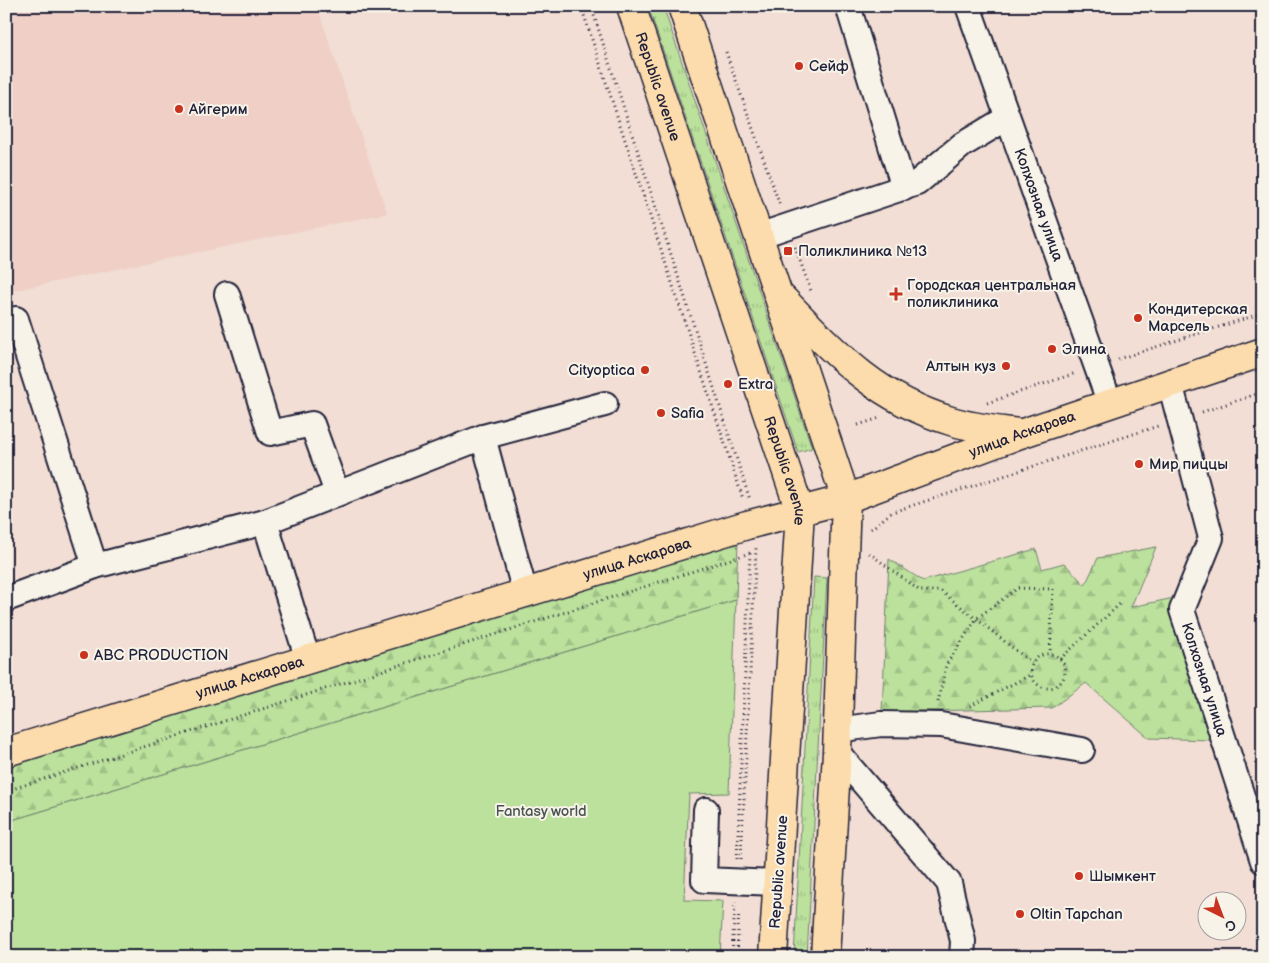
<svg xmlns="http://www.w3.org/2000/svg" width="1269" height="963" viewBox="0 0 1269 963" font-family="'Balsamiq Sans',sans-serif">
<style>
.built{fill:#efcfc6}
.grass{fill:url(#grass-tufts);stroke:#6e826c}
.forest{fill:url(#forest-firs);stroke:#6e826c}
.park{fill:#bbe19c;stroke:#6e826c}
.lines{fill:none;stroke-linecap:round;stroke-linejoin:round}
.minor-casing{stroke:#22223b;stroke-width:28}
.major-casing{stroke:#22223b;stroke-width:31}
.path{stroke:#22223b;stroke-width:3;stroke-dasharray:1 4;stroke-linecap:butt}
.minor{stroke:#f7f3e8;stroke-width:24}
.major{stroke:#fcdcac;stroke-width:28}
.poi-dot{fill:#c8321e;stroke:#f7f3e8;stroke-width:2}
.labels{text-anchor:middle;dominant-baseline:central;stroke-width:4;stroke-linejoin:round;paint-order:stroke}
.poi-label{font-size:15px;fill:#22223b;stroke:#f7f3e8;text-anchor:start}
.street-label{font-size:15px;fill:#22223b;stroke:#f7f3e8}
.park-label{font-size:15px;fill:#485253;stroke:#f7f3e8}
</style>
<defs>
<pattern id="grass-tufts" width="24" height="20" patternUnits="userSpaceOnUse" patternTransform="scale(1.25)"><rect width="24" height="20" fill="#bbe19c"/><path d="M3 7l-1-3M5 7V3M7 7l1-3M15 17l-1-3M17 17v-4M19 17l1-3" fill="none" stroke="#a0c187"/></pattern>
<pattern id="forest-firs" width="22" height="20" patternUnits="userSpaceOnUse" patternTransform="scale(1.25)"><rect width="22" height="20" fill="#bbe19c"/><path d="M5 1l3.5 6h-7zM16 11l3.5 6h-7z" fill="#a0c187"/></pattern>
</defs>
<rect width="100%" height="100%" fill="#f2ded4"/>
<filter id="ink" filterUnits="userSpaceOnUse"><feTurbulence type="fractalNoise" baseFrequency=".02" numOctaves="2"/><feDisplacementMap in="SourceGraphic" scale="10" xChannelSelector="R" yChannelSelector="G"/><feConvolveMatrix kernelMatrix="1 2 1 2 8 2 1 2 1" color-interpolation-filters="sRGB"/></filter>
<g filter="url(#ink)">
<path class="built" d="M 6,6 L 317,6 L 387,213 L 6,292 Z"/>
<path class="grass" d="M 648,6 L 663,6 L 812,448 L 798,452 Z
M 814,577 L 827,578 L 807,957 L 794,957 Z"/>
<path class="forest" d="M 738,540 L 736,600 L 6,822 L 6,768 Z
M 1156,547 L 1131,607 L 1174,598 L 1210,740 L 1149,738 L 1086,683 L 1052,708 L 882,712 L 889,559 L 923,581 L 1036,549 L 1042,569 L 1064,563 L 1085,585 L 1098,558 Z"/>
<path class="park" d="M 736,600 L 729,793 L 689,794 L 684,900 L 723,901 L 720,957 L 6,957 L 6,822 Z"/>
<g class="lines">
<defs>
<g id="minor">
<path d="M 848,6 L 904,188"/>
<path id="s1" d="M 968,6 L 1110,404"/>
<path d="M 758,236 L 917,183 L 962,145 L 1007,118"/>
<path d="M 227,294 L 270,433 L 312,424 L 337,493"/>
<path d="M 6,321 L 16,319 L 95,566"/>
<path id="s2" d="M 1170,383 L 1211,538 L 1182,610 L 1263,861"/>
<path d="M 483,437 L 605,404"/>
<path d="M 265,522 L 308,660"/>
<path d="M 6,599 L 95,566 L 265,522 L 483,437 L 525,593"/>
<path d="M 837,730 L 881,724 L 941,725 L 1082,750"/>
<path d="M 837,752 L 949,883 L 963,941 L 962,957"/>
<path d="M 706,810 L 704,880 L 778,883"/>
</g>
<g id="major">
<path id="s3" d="M 631,6 L 800,511 L 773,957"/>
<path d="M 682,6 L 846,499 L 837,752 L 825,957"/>
<path d="M 782,298 C 835,353 875,398 951,421 C 973,428 997,430 1019,433"/>
<path id="s4" d="M 6,752 L 747,525 L 846,499 L 1020,434 L 1263,352"/>
</g>
</defs>
<use href="#minor" class="minor-casing"/>
<use href="#major" class="major-casing"/>
<path class="path" d="M 581,6 L 743,499
M 591,6 L 750,500
M 726,52 L 780,206
M 795,247 L 811,291
M 1118,359 L 1263,313
M 987,403 L 1076,373
M 1202,412 L 1263,392
M 858,425 L 880,418
M 871,529 L 892,512 L 1158,426
M 869,553 L 920,591 L 941,591 L 1032,663
M1031 671a17 17 0 1 1 34 0a17 17 0 1 1-34 0Z
M 1060,659 L 1121,603
M 938,702 L 946,665 L 977,618 L 1018,588 L 1053,589 L 1050,654
M 970,706 L 1030,675
M 6,791 L 750,553
M 737,859 L 750,553
M 741,859 L 756,548
M 732,957 L 735,902
M 737,957 L 739,905"/>
<use href="#minor" class="minor"/>
<use href="#major" class="major"/>
</g>
</g>
<g class="poi-dot">
<circle cx="799" cy="66" r="5"/>
<circle cx="179" cy="109" r="5"/>
<rect x="783" y="246" width="10" height="10" rx="2.5"/>
<path d="M893.5 286.5h5v5h5v5h-5v5h-5v-5h-5v-5h5z"/>
<circle cx="1138" cy="318" r="5"/>
<circle cx="1052" cy="349" r="5"/>
<circle cx="1006" cy="366" r="5"/>
<circle cx="645" cy="370" r="5"/>
<circle cx="728" cy="384" r="5"/>
<circle cx="661" cy="413" r="5"/>
<circle cx="1139" cy="464" r="5"/>
<circle cx="84" cy="655" r="5"/>
<circle cx="1079" cy="876" r="5"/>
<circle cx="1020" cy="914" r="5"/>
</g>
<g class="labels">
<g class="poi-label">
<text x="809" y="66">Сейф</text>
<text x="189" y="109">Айгерим</text>
<text x="798" y="251">Поликлиника №13</text>
<text x="907" y="285">Городская центральная<tspan x="907" dy="17">поликлиника</tspan></text>
<text x="1148" y="309">Кондитерская<tspan x="1148" dy="17">Марсель</tspan></text>
<text x="1062" y="349">Элина</text>
<text x="996" y="366" text-anchor="end">Алтын куз</text>
<text x="635" y="370" text-anchor="end">Cityoptica</text>
<text x="738" y="384">Extra</text>
<text x="671" y="413">Safia</text>
<text x="1149" y="464">Мир пиццы</text>
<text x="94" y="655">ABC PRODUCTION</text>
<text x="1089" y="876">Шымкент</text>
<text x="1030" y="914">Oltin Tapchan</text>
</g>
<g class="street-label">
<text stroke="none"><textPath href="#s3" startOffset="85">Republic avenue</textPath></text>
<text stroke="none"><textPath href="#s1" startOffset="211">Колхозная улица</textPath></text>
<text stroke="none"><textPath href="#s4" startOffset="1065">улица Аскарова</textPath></text>
<text stroke="none"><textPath href="#s3" startOffset="490">Republic avenue</textPath></text>
<text stroke="none"><textPath href="#s4" startOffset="660">улица Аскарова</textPath></text>
<text stroke="none"><textPath href="#s4" startOffset="255">улица Аскарова</textPath></text>
<text stroke="none"><textPath href="#s2" startOffset="311">Колхозная улица</textPath></text>
<text transform="translate(779 872) rotate(-86)">Republic avenue</text>
</g>
<g class="park-label">
<text x="541" y="811">Fantasy world</text>
</g>
</g>
<rect width="1269" height="963" fill="none" stroke="#f7f3e8" stroke-width="25"/>
<rect x="12" y="12" width="1244" height="938" fill="none" stroke="#22223b" stroke-width="2" filter="url(#ink)"/>
<g transform="translate(1222 916) rotate(138)"><circle r="24" fill="#f7f3e8" stroke="#a29fa3"/>
<path d="M0-4L9 19L0 12L-9 19Z" fill="#c8321e"/>
<text y="-8" font-size="14" font-weight="bold" text-anchor="middle" fill="#22223b">С</text>
</g>
</svg>
